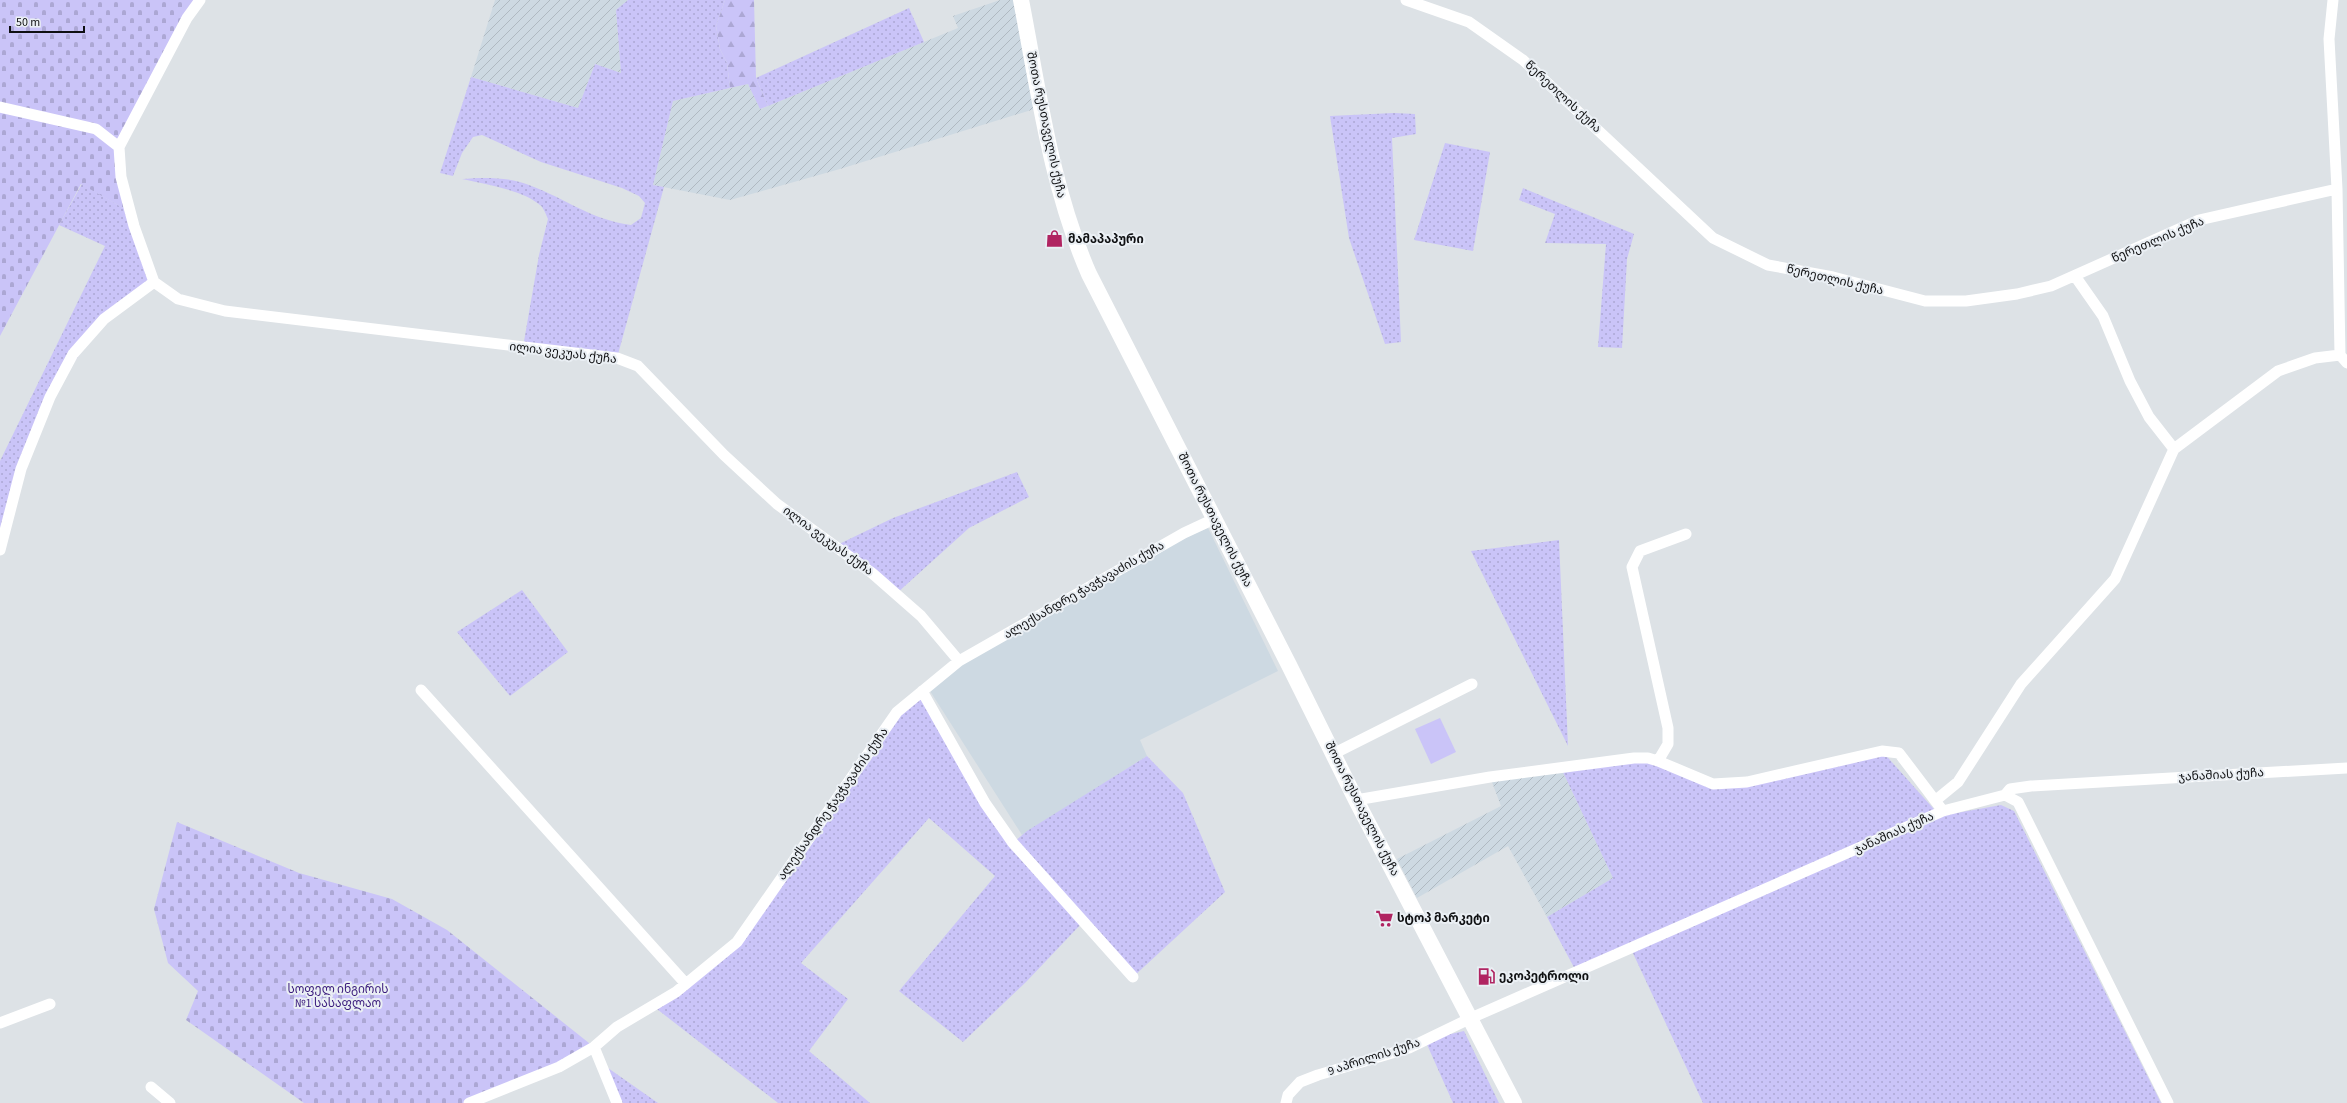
<svg xmlns="http://www.w3.org/2000/svg" width="2347" height="1103" viewBox="0 0 2347 1103" font-family="'Source Sans 3','Noto Sans Georgian',sans-serif">
<style>
.built{fill:#cdd9e2}
.industrial{fill:url(#industrial-furrows)}
.grass{fill:url(#grass-dots)}
.forest{fill:url(#forest-firs)}
.cemetery{fill:url(#cemetery-stones)}
.pitch{fill:#cac4f8}
.lines{fill:none;stroke-linecap:round;stroke-linejoin:round}
.minor{stroke:#fff;stroke-width:11}
.secondary{stroke:#fff;stroke-width:16}
.labels{text-anchor:middle;dominant-baseline:central;stroke-width:4;stroke-linejoin:round;paint-order:stroke}
.street-label{font-size:12px;fill:#0f1012;stroke:#eaeff4}
.poi-label{font-size:12px;font-weight:bold;fill:#0f1012;stroke:#eaeff4;text-anchor:start}
.park-label{font-size:12px;fill:#3b1c7d;stroke:#eaeff4}
</style>
<defs>
<pattern id="industrial-furrows" width="10" height="10" patternUnits="userSpaceOnUse"><rect width="10" height="10" fill="#cdd9e2"/><path d="M-1 1l2-2M0 10L10 0M9 11l2-2" fill="none" stroke="#afb9c1"/></pattern>
<pattern id="grass-dots" width="8" height="8" patternUnits="userSpaceOnUse"><rect width="8" height="8" fill="#cac4f8"/><path d="M2 2h.1M6 6h.1" fill="none" stroke="#aca7d4" stroke-width="1.8" stroke-linecap="round"/></pattern>
<pattern id="forest-firs" width="22" height="20" patternUnits="userSpaceOnUse"><rect width="22" height="20" fill="#cac4f8"/><path d="M5 1l3.5 6h-7zM16 11l3.5 6h-7z" fill="#aca7d4"/></pattern>
<pattern id="cemetery-stones" width="16" height="16" patternUnits="userSpaceOnUse"><rect width="16" height="16" fill="#cac4f8"/><path d="M2 7V4a2 2 0 0 1 4 0v3zM10 15v-3a2 2 0 0 1 4 0v3z" fill="#aca7d4"/></pattern>
</defs>
<rect width="100%" height="100%" fill="#dde2e6"/>
<path class="built" d="M 1208,528 L 1278,671 L 1140,740 L 1147,756 L 1022,835 L 930,691 L 959,665 L 1182,539 Z"/>
<path class="industrial" d="M 495,0 L 628,0 L 616,10 L 621,73 L 595,64 L 578,108 L 471,77 Z
M 1000,0 L 1021,0 L 1041,107 L 840,169 L 730,200 L 653,185 L 673,101 L 748,84 L 761,109 L 958,28 L 953,16 Z
M 1561,768 L 1613,878 L 1547,917 L 1508,846 L 1417,898 L 1397,859 L 1501,806 L 1490,777 Z"/>
<path class="grass" d="M 628,0 L 725,0 L 716,26 L 720,49 L 727,63 L 730,88 L 673,101 L 653,185 L 664,187 L 617,358 L 523,347 L 539,255 L 548,219 C 546,215 544,208 540,205 C 523,190 484,184 462,179 C 483,177 509,177 529,185 C 567,199 589,219 631,225 L 641,218 L 645,203 L 639,196 L 622,188 L 541,162 L 482,135 L 473,137 L 462,153 L 453,176 L 440,173 L 471,77 L 578,108 L 595,64 L 621,73 L 616,10 Z
M 909,8 L 924,42 L 768,106 L 756,78 Z
M 1394,113 L 1415,114 L 1416,134 L 1392,138 L 1401,342 L 1385,344 L 1349,238 L 1330,116 Z
M 1445,143 L 1490,152 L 1473,251 L 1414,240 Z
M 82,184 L 130,212 L 154,282 L 104,319 L 50,397 L 0,550 L 0,461 L 105,246 L 59,225 Z
M 1523,188 L 1634,234 L 1627,259 L 1622,348 L 1598,347 L 1606,244 L 1545,243 L 1555,214 L 1519,200 Z
M 1017,472 L 1029,497 L 969,528 L 896,594 L 835,546 L 893,518 Z
M 1559,540 L 1568,746 L 1471,551 Z
M 522,590 L 568,652 L 510,696 L 457,632 Z
M 922,691 L 1014,842 L 1027,831 L 1147,756 L 1183,793 L 1225,892 L 1133,977 L 1083,922 L 1026,982 L 963,1042 L 899,991 L 995,876 L 929,818 L 801,963 L 848,999 L 809,1051 L 870,1103 L 778,1103 L 653,1006 L 737,942 L 897,712 Z
M 1882,751 L 1940,816 L 2001,805 L 2014,811 L 2161,1103 L 1703,1103 L 1631,949 L 1577,973 L 1547,917 L 1613,878 L 1561,768 L 1634,758 L 1713,784 Z
M 1464,1031 L 1499,1103 L 1453,1103 L 1425,1040 Z
M 598,1061 L 658,1103 L 617,1103 Z"/>
<path class="forest" d="M 725,0 L 754,0 L 756,78 L 768,106 L 760,109 L 748,84 L 730,88 L 727,63 L 720,49 L 716,26 Z"/>
<path class="cemetery" d="M 0,0 L 200,0 L 119,147 L 130,212 L 81,184 L 0,336 Z
M 177,822 L 299,873 L 392,899 L 447,930 L 594,1047 L 469,1103 L 304,1103 L 186,1020 L 198,991 L 168,963 L 154,909 Z"/>
<path class="pitch" d="M 1440,718 L 1456,752 L 1431,764 L 1415,729 Z"/>
<g class="lines">
<path class="minor" d="M 1406,0 L 1469,22 L 1523,60 L 1713,238 L 1768,265 L 1833,277 L 1925,301 L 1966,301 L 2017,294 L 2051,286 L 2199,220 L 2337,189
M 2333,0 L 2329,39 L 2337,189 L 2340,355 L 2347,363
M 0,107 L 96,129 L 119,147
M 2075,276 L 2103,316 L 2130,381 L 2149,417 L 2174,449
M 154,282 L 178,299 L 225,311 L 617,358 L 638,366 L 724,455 L 777,504 L 872,573 L 921,616 L 959,661
M 154,282 L 134,226 L 121,177 L 119,147 L 187,18 L 200,0
M 0,550 L 21,469 L 50,397 L 73,354 L 104,319 L 154,282
M 421,690 L 686,984
M 922,691 L 985,803 L 1013,843 L 1133,977
M 1333,754 L 1472,684
M 1658,761 L 1668,744 L 1668,728 L 1632,567 L 1640,551 L 1686,534
M 2005,795 L 2018,802 L 2168,1103
M 1356,800 L 1490,777 L 1634,758 L 1648,758 L 1658,761 L 1713,784 L 1747,782 L 1882,751 L 1899,753 L 1943,811
M 1936,800 L 1958,782 L 2021,684 L 2115,579 L 2174,449 L 2278,371 L 2315,358 L 2340,355
M 0,1023 L 50,1004
M 594,1047 L 617,1103
M 151,1087 L 170,1103
M 469,1103 L 559,1067 L 594,1047 L 617,1027 L 676,992 L 737,942 L 897,712 L 959,661 L 1184,533 L 1214,519
M 1286,1103 L 1288,1095 L 1300,1082 L 1318,1075 L 1409,1048 L 1471,1018 L 1943,811 L 2005,795 L 2010,789 L 2031,786 L 2347,768"/>
<path class="secondary" d="M 1021,0 C 1039,93 1051,187 1089,274 L 1289,665 L 1356,800 L 1514,1103"/>
</g>
<defs>
<symbol id="shop-bare" viewBox="-9 -9 18 18"><path d="M-5-2.5h2.3a2.7 3.5 0 0 1 5.4 0H5L5.5 6h-11ZM-1.5-2.5h3a1.5 2.3 0 0 0-3 0Z" fill="#b02461" stroke="#eaeff4" stroke-width="2.5" paint-order="stroke"/></symbol>
<symbol id="supermarket-bare" viewBox="-9 -9 18 18"><path d="M-6-5.5h2.5l.6 2H6L4.5 2H-2.5L-4.4-4H-6ZM-1.5 3.2a1.3 1.3 0 1 0 .1 0ZM3 3.2a1.3 1.3 0 1 0 .1 0Z" fill="#b02461" stroke="#eaeff4" stroke-width="2.5" paint-order="stroke"/></symbol>
<symbol id="fuel-bare" viewBox="-9 -9 18 18"><path d="M-5.5-6h7V0h2V4h1.3V-2.5L3-4.5l.8-.8L6-3V5H2.5V1h-1V6h-7ZM-4.2-4.7v3.2H.2V-4.7Z" fill="#b02461" stroke="#eaeff4" stroke-width="2.5" paint-order="stroke"/></symbol>
</defs>
<g fill-rule="evenodd">
<use href="#shop-bare" x="1042" y="226" width="25" height="25"/>
<use href="#supermarket-bare" x="1372" y="906" width="25" height="25"/>
<use href="#fuel-bare" x="1474" y="964" width="25" height="25"/>
</g>
<g class="labels">
<g class="street-label">
<text transform="translate(1563 97) rotate(43)">წერეთლის ქუჩა</text>
<text transform="translate(1046 125) rotate(78)">შოთა რუსთაველის ქუჩა</text>
<text transform="translate(2158 240) rotate(-23)">წერეთლის ქუჩა</text>
<text transform="translate(1835 280) rotate(13)">წერეთლის ქუჩა</text>
<text transform="translate(563 353) rotate(7)">ილია ვეკუას ქუჩა</text>
<text transform="translate(1215 520) rotate(63)">შოთა რუსთაველის ქუჩა</text>
<text transform="translate(828 541) rotate(36)">ილია ვეკუას ქუჩა</text>
<text transform="translate(1084 590) rotate(-30)">ალექსანდრე ჭავჭავაძის ქუჩა</text>
<text transform="translate(2221 775) rotate(-3)">ჯანაშიას ქუჩა</text>
<text transform="translate(833 804) rotate(-55)">ალექსანდრე ჭავჭავაძის ქუჩა</text>
<text transform="translate(1362 809) rotate(63)">შოთა რუსთაველის ქუჩა</text>
<text transform="translate(1894 833) rotate(-24)">ჯანაშიას ქუჩა</text>
<text transform="translate(1374 1057) rotate(-18)">9 აპრილის ქუჩა</text>
</g>
<g class="poi-label">
<text x="1068" y="239">მამაპაპური</text>
<text x="1397" y="918">სტოპ მარკეტი</text>
<text x="1499" y="976">ეკოპეტროლი</text>
</g>
<g class="park-label">
<text x="338" y="989">სოფელ ინგირის<tspan x="338" dy="14">№1 სასაფლაო</tspan></text>
</g>
</g>
<path d="M10 26v6h74v-6" fill="none" stroke="#0f1012" stroke-width="2"/>
<text x="16" y="26" font-size="12" fill="#0f1012" stroke="#eaeff4" stroke-width="3" paint-order="stroke">50 m</text>
</svg>
